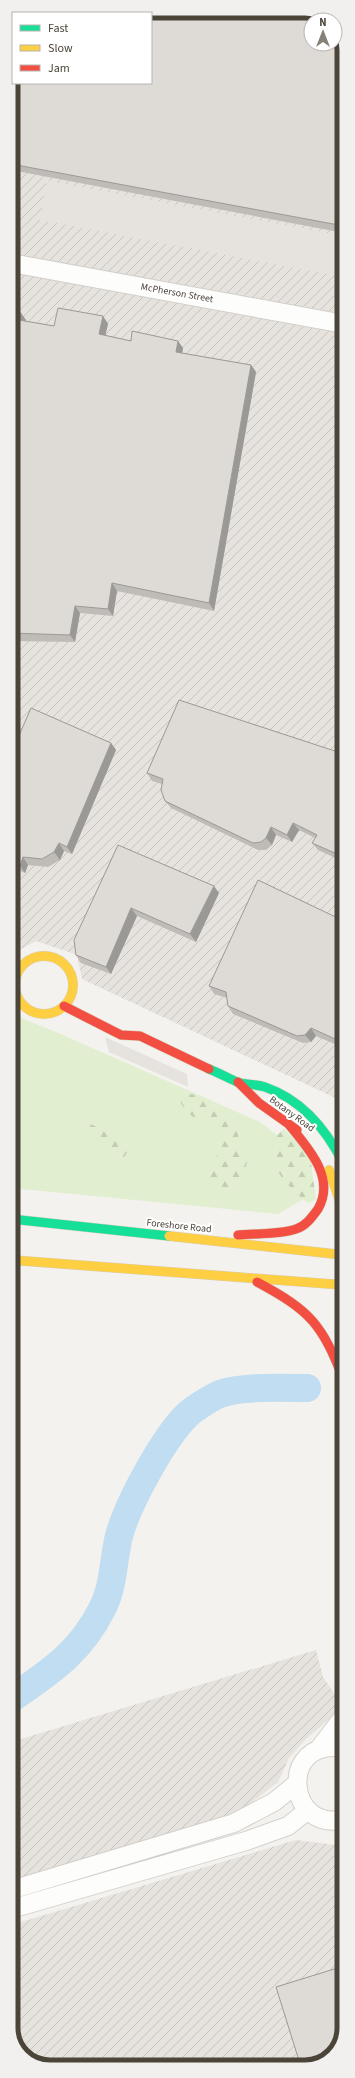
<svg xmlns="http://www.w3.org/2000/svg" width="355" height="2078" viewBox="0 0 355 2078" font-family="'Source Sans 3',sans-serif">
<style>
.industrial{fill:url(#industrial-furrows)}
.green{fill:#e1eecf}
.forest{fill:url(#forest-firs)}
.parking{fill:#e6e3df}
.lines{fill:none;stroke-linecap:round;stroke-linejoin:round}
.river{stroke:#c0ddf1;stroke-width:28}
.street-casing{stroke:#d2d0cb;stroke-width:20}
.fast-casing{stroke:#d6cebb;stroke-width:10}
.slow-casing{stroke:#d6cebb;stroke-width:10}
.jam-casing{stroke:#d6cebb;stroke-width:10}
.street{stroke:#fdfdfc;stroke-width:18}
.fast{stroke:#16e098;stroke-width:9}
.slow{stroke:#ffcf43;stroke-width:9}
.jam{stroke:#f24e42;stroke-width:9}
.wall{fill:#bfbcb8}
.shaded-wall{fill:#9b9996}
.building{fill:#dedbd6;stroke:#9b9996}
.labels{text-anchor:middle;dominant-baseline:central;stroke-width:4;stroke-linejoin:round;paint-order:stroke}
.street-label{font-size:10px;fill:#4b4439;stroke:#fff}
.rim{fill:none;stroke:#4b4439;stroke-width:5}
</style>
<defs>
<pattern id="industrial-furrows" width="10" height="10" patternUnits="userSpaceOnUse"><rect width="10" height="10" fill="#e6e2de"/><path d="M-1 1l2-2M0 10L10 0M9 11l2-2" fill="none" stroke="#c7c3bf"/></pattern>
<pattern id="forest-firs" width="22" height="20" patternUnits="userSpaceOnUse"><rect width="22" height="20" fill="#e1eecf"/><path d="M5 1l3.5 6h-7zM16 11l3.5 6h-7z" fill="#c3cdb2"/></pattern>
</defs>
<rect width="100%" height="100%" fill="#f4f2ee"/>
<path class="industrial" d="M 50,11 L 310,11 L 311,44 L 344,45 L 344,1102 L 82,979 L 77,955 L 36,941 L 19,950 L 11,951 L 11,50 L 13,45 L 13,83 L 151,83 L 151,13 L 45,13 Z
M 316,1650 L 323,1677 L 342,1705 L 334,1715 L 305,1740 L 289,1758 L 278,1782 L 236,1815 L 11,1883 L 11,1742 Z
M 296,1840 L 344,1846 L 344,2028 L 310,2067 L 45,2067 L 23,2056 L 11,2033 L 11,1925 Z"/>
<path class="green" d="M 11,1014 L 56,1032 L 260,1122 L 285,1141 L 305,1198 L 278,1214 L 11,1188 Z"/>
<path class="forest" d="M 188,1094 C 204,1094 228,1107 236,1123 C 238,1128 237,1135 240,1141 C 242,1145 247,1149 248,1154 C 249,1167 238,1182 228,1191 L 212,1183 L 208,1172 C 217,1159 227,1137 212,1124 C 208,1121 201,1120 197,1119 C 189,1116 182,1106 179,1099 Z
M 90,1124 C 96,1126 100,1129 106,1133 C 116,1138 136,1143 124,1157 C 108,1157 89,1142 85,1127 Z
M 284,1129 L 310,1155 L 316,1200 L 308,1203 C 287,1187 253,1153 284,1129 Z"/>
<path class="parking" d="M 47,181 L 344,236 L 344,277 L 40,220 Z
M 105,1037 L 187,1074 L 188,1087 L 109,1052 Z"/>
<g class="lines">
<path class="river" d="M 11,1699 C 50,1672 80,1653 102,1609 C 114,1587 113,1560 119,1536 C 128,1503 163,1439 187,1415 C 192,1410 212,1397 220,1394 C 243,1386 282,1388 307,1388"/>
<defs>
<path id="street" d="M 11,263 L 344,324
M 344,1748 C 277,1737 287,1834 344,1819
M 318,1750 L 344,1716
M 11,1890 L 234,1823 L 274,1802 L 296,1784
M 11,1909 L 246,1841 L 288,1826 L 308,1810"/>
<path id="fast" d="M 209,1069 C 219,1073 228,1078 237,1082 C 246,1085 256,1084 265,1087 C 303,1100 327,1130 344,1165
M 11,1219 L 169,1236"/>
<path id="slow" d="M15 985a29 29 0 1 1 58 0a29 29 0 1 1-58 0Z
M 329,1170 L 344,1213
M 169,1236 L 344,1255
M 11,1260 L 344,1285"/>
<path id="jam" d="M 64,1006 L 121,1035 L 140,1036 L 209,1069
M 238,1082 L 259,1103 L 297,1130
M 238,1235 C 257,1233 278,1235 296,1229 C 306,1226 312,1217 318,1209 C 337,1176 305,1145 286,1121
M 257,1282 C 311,1311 322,1324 344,1381"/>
</defs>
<use href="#street" class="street-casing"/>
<use href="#fast" class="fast-casing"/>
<use href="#slow" class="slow-casing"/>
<use href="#jam" class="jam-casing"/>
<use href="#street" class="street"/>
<use href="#fast" class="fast"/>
<use href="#slow" class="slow"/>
<use href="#jam" class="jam"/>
</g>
<path class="wall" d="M 344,45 L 344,233 L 11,170 L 11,50 Z
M 11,311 L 26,320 L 26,321 L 54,326 L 103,316 L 108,324 L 105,335 L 131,341 L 183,348 L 182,353 L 251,365 L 256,372 L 214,611 L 117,591 L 113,616 L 80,613 L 75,642 L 11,641 Z
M 111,743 L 116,750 L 72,854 L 64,851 L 60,860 L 48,867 L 28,865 L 25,873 L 11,867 L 11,754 Z
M 344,754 L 344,862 L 318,850 L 312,843 L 315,838 L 299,830 L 292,842 L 276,835 L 272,845 L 266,850 L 258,850 L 171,808 L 165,801 L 162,784 L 152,781 L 147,773 Z
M 118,845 L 219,893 L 196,942 L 137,916 L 111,974 L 81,963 L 76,955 Z
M 344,921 L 344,1048 L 316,1036 L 311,1042 L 303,1043 L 233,1014 L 228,1006 L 227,998 L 214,994 L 209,986 Z"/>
<path class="shaded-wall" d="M 21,313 L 26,320 L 24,327 L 19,320 Z
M 103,316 L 108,324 L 104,341 L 99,334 Z
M 178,341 L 183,348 L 181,360 L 176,352 Z
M 251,365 L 256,372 L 214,611 L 209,603 Z
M 112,583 L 117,591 L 113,616 L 108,609 Z
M 75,606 L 80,613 L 75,642 L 70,635 Z
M 111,743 L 116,750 L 72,854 L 67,847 Z
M 293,823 L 299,830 L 292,842 L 287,835 Z
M 271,827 L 276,835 L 272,845 L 266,838 Z
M 59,843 L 64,851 L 60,860 L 54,852 Z
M 23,857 L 28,865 L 25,873 L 20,866 Z
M 214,886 L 219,893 L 196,942 L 190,934 Z
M 131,908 L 137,916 L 111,974 L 106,967 Z
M 311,1028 L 316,1036 L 311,1042 L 305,1035 Z"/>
<path class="building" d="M 50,11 L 310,11 L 328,20 L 311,20 L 311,44 L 335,44 L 335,27 L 344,45 L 344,226 L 11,164 L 11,50 L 13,45 L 13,83 L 151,83 L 151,13 L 45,13 Z
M 58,308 L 103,316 L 99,334 L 131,341 L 132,331 L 178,341 L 176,352 L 251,365 L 209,603 L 112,583 L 108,609 L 75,606 L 70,635 L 11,633 L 11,311 L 21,313 L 19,320 L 54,326 Z
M 179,700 L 344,754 L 344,857 L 312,843 L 317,835 L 293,823 L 287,835 L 271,827 L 266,838 L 261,842 L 253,843 L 165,801 L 161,790 L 163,779 L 147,773 Z
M 31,708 L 111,743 L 67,847 L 59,843 L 54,852 L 42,859 L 23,857 L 20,866 L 11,862 L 11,754 Z
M 118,845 L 214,886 L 190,934 L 131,908 L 106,967 L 76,955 L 74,940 Z
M 258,880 L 344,921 L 344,1043 L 311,1028 L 305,1035 L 297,1036 L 228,1006 L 226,992 L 209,986 Z
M 344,1966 L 344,2028 L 334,2054 L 310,2067 L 301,2067 L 276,1987 Z"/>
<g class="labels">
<g class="street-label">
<text transform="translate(177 293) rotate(10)">McPherson Street</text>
<text transform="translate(292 1114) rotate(36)">Botany Road</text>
<text transform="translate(179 1226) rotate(6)">Foreshore Road</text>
</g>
</g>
<path d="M0 0H355V2078H0ZM50 18H305A32 32 0 0 1 337 50V2028A32 32 0 0 1 305 2060H50A32 32 0 0 1 18 2028V50A32 32 0 0 1 50 18Z" fill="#f1f0ef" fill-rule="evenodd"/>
<path class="rim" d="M50 18H305A32 32 0 0 1 337 50V2028A32 32 0 0 1 305 2060H50A32 32 0 0 1 18 2028V50A32 32 0 0 1 50 18Z"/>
<rect x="12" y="12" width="140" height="72" fill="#ffffff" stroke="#b7b4b0"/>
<rect x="20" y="25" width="20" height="6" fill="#16e098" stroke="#b7b4b0"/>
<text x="48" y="32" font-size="12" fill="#4b4439">Fast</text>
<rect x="20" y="45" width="20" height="6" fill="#ffcf43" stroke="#b7b4b0"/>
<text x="48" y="52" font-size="12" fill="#4b4439">Slow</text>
<rect x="20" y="65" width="20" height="6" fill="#f24e42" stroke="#b7b4b0"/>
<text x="48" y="72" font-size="12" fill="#4b4439">Jam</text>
<g transform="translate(323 32)"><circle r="19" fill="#ffffff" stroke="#b7b4b0"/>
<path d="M0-3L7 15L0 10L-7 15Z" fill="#868178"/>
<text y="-6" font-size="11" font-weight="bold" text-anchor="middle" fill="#4b4439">N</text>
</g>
</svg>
